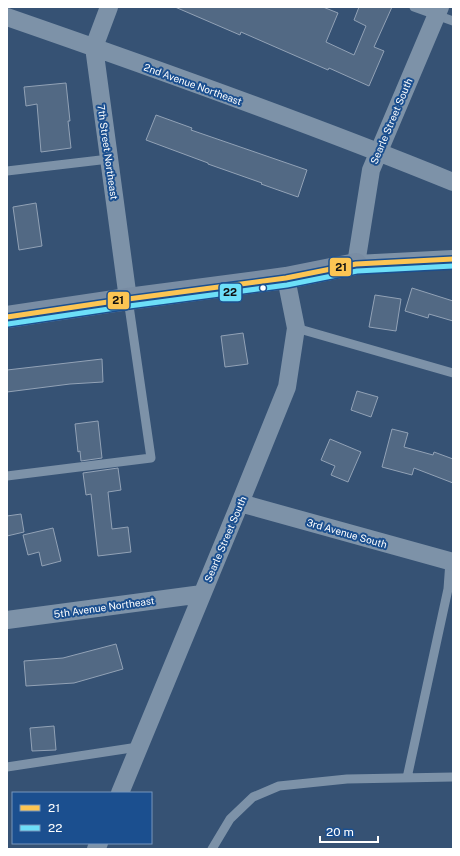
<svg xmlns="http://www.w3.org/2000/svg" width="460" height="856" viewBox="0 0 460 856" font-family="'Public Sans',sans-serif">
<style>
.building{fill:#526984;stroke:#92a2b6}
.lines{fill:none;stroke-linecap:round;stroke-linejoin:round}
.lane{stroke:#7d92a8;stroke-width:9}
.street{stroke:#7d92a8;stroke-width:18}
.secondary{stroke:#798da4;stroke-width:22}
.bus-1-casing{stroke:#1b4f8f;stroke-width:8}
.bus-2-casing{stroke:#1b4f8f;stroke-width:8}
.bus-1{stroke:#fcc553;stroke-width:5}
.bus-2{stroke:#6ddff8;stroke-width:5}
.bus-dot{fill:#fff;stroke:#1b4f8f;stroke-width:1.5}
.labels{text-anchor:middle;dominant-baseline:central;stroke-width:4;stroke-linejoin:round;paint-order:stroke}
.street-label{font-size:10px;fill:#fff;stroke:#1b4f8f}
.line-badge{stroke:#1b4f8f;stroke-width:1.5}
.pale-badge-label{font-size:11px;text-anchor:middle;font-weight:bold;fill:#111}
</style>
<rect width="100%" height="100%" fill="#365274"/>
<path class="building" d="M 175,7 L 323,7 L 338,13 L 326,42 L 354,55 L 366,26 L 354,20 L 359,7 L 392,7 L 374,47 L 384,51 L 369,86 L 329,68 L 328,70 L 241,32 L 240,35 Z
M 66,83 L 70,121 L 68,121 L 71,148 L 41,152 L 37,104 L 26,106 L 24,87 Z
M 156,115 L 192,128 L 191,130 L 307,170 L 298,197 L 261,184 L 262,183 L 208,164 L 208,163 L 146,140 Z
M 36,203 L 42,246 L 19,250 L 13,207 Z
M 412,288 L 453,301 L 453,321 L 429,314 L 428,318 L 405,311 Z
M 375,295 L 401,299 L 396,331 L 369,327 Z
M 243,333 L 248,364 L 225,367 L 221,336 Z
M 102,359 L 103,382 L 70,384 L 7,392 L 7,370 Z
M 357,391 L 378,397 L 371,417 L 351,410 Z
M 98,421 L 102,458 L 81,461 L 80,451 L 78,452 L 75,424 Z
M 392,429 L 408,433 L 404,447 L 433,455 L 434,452 L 453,459 L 453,483 L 414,468 L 412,475 L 382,467 Z
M 330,439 L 361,452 L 348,482 L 331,475 L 335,466 L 321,460 Z
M 118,468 L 121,490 L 108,492 L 112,529 L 128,527 L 131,552 L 98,556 L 91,494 L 86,495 L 83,473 Z
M 21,514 L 24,532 L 7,536 L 7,516 Z
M 53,528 L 61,561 L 42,566 L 39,552 L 28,555 L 23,535 Z
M 116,644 L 123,669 L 74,683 L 26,686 L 24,661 L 63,658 Z
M 54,726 L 56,750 L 32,751 L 30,728 Z"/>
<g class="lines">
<path class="lane" d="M 414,7 L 453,21
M 7,171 L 109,159
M 296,328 L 453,373
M 7,476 L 151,458 L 128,299
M 7,767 L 138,747
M 407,778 L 448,589 L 450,561
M 212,849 L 230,819 L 253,797 L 279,786 L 347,779 L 453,777"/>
<path class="street" d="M 109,7 L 94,47 L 128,299
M 440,7 L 371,170 L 356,264 L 453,259
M 7,17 C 157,69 306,122 453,182
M 240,503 L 453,562
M 7,620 L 202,594
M 120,793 L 240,503 L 287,387 L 296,328 L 286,278
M 96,849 L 99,843"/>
<path class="secondary" d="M 7,317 L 128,299 L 286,278 L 356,264"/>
<defs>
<path id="bus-1" d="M 7,317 L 128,299 L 286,278 L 356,264 L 453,259"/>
<path id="bus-2" d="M 8,324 L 129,306 L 287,285 L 357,271 L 453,266"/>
</defs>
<use href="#bus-1" class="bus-1-casing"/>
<use href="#bus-2" class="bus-2-casing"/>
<use href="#bus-1" class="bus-1"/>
<use href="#bus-2" class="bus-2"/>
</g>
<circle class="bus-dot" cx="263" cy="288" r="3.5"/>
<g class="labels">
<g class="street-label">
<text transform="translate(193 84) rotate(20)">2nd Avenue Northeast</text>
<text transform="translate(391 121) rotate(-67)">Searle Street South</text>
<text transform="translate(108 152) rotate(82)">7th Street Northeast</text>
<text transform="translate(347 533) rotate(16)">3rd Avenue South</text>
<text transform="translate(225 539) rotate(-67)">Searle Street South</text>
<text transform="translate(104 607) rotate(-8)">5th Avenue Northeast</text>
</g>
</g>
<g class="line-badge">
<rect x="329" y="257" width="23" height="20" rx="4" fill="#fcc553"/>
<rect x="219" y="283" width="23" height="19" rx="4" fill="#6ddff8"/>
<rect x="107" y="291" width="23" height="19" rx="4" fill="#fcc553"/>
</g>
<g class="pale-badge-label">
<text x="341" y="271">21</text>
<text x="230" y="296">22</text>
<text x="118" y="304">21</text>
</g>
<rect width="460" height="856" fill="none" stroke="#ffffff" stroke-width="16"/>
<rect x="12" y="792" width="140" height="52" fill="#1b4f8f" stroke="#7695bc"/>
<rect x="20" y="805" width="20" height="6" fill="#fcc553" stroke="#7695bc"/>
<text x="48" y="812" font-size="12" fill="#ffffff">21</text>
<rect x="20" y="825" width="20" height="6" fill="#6ddff8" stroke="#7695bc"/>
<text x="48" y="832" font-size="12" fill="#ffffff">22</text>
<path d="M320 836v6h58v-6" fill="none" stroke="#ffffff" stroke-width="2"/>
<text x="326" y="836" font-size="12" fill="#ffffff" stroke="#1b4f8f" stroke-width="3" paint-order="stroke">20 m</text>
</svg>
